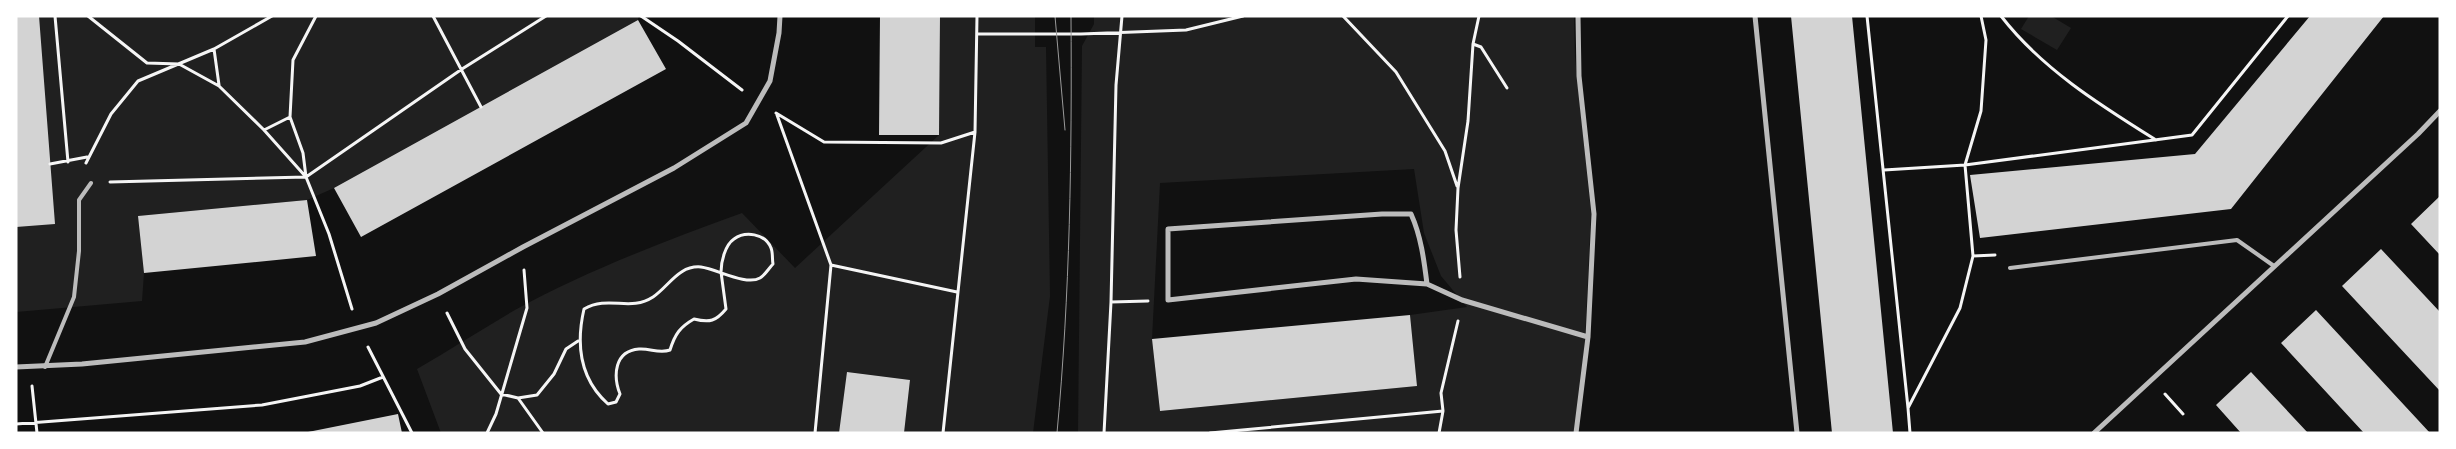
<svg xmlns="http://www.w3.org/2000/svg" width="2456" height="449" viewBox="0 0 2456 449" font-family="'Playfair Display',serif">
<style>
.green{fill:#202020;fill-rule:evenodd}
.building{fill:#d3d3d3}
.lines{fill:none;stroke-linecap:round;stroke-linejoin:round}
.path{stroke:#f5f5f5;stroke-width:3}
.service{stroke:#bcbcbc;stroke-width:4}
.minor{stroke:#bcbcbc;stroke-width:5}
.tram{stroke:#9a9a9a;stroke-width:1}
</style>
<rect width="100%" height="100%" fill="#111"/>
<path class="green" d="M 39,16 L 638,16 L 638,20 L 334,188 L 307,200 L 138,216 L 144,273 L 142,301 L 16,312 L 16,227 Z
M 940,16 L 1035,16 L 1035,47 L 1046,47 L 1050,296 L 1033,433 L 904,433 L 910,380 L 848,372 L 839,433 L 441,433 L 417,369 C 450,350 482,329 515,310 C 586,271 665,241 742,213 L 795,268 L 939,135 Z
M 1094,16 L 1574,16 L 1575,57 L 1591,213 L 1585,339 L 1576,433 L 1078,433 L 1082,46 L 1094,24 ZM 1414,169 L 1424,233 L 1441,276 L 1467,307 L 1410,315 L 1417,386 L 1160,411 L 1152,339 L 1160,183 Z
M 2029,16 L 2051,16 L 2071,28 L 2057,50 L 2021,29 Z"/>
<path class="building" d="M 16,16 L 39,16 L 55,224 L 16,227 Z
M 880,16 L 940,16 L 939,135 L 879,135 Z
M 1791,16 L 1852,16 L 1893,433 L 1832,433 Z
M 2310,16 L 2384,16 L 2231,209 L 1980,238 L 1970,175 L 2195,154 Z
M 638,20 L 666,69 L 361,237 L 334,188 Z
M 2440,196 L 2440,255 L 2411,224 Z
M 307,200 L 316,256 L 144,273 L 138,216 Z
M 2381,249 L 2440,312 L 2440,391 L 2342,286 Z
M 2316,310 L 2430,433 L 2364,433 L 2281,343 Z
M 1410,315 L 1417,386 L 1160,411 L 1152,339 Z
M 847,372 L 910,380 L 904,433 L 839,433 Z
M 2251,372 L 2308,433 L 2241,433 L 2216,405 Z
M 398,414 L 402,433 L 308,433 L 308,432 Z"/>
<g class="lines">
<path class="path" d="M 55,16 L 68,162
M 88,16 L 147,63 L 179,64 L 219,86 L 264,130 L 306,177 L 329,234 L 352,309
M 433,16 L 481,107
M 641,16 L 678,41 L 742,90
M 1343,16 L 1396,72 L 1445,151 L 1457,186
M 1867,16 L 1908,408
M 2001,16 C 2042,69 2100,105 2156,140
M 977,34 L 1081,34 L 1186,30 L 1243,16
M 1473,44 L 1481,47 L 1507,88
M 214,49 L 219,85
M 776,113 L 824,142 L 941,143 L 975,132
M 777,115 L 831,265
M 264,130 L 290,117
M 86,163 L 111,114 L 138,81 L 214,49 L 272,16
M 50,164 L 87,157
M 1884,170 L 1965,165 L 2192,135 L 2288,16
M 306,177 L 303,153 L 290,117 L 293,60 L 316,16
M 110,182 L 306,177 L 462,69 L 546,16
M 1973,256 L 1995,255
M 721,272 L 726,309 C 716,321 710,323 694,319 C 680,327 675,334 670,350 C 659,354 650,348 639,349 C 614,351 613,376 620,394 L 616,402 L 608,404 C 580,379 576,344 584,309 C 609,295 630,312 653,297 C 669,286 679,265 701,267 C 717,269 746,286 760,278 C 765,275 769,268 773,264 C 772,259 773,252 771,248 C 765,233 745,231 734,239 C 725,245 721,262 721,272
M 1460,277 L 1456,230 L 1458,188 L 1468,121 L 1473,44 L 1479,16
M 1111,302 L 1148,301
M 447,313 L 465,349 L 501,394 L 518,398 L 543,433
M 368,347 L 412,433
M 32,386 L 37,433
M 2165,394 L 2183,414
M 518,398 L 537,395 L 554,374 L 566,349 L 578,341
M 16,424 L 262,405 L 360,386 L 383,377
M 487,433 L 496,414 L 527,308 L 524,270
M 815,433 L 831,265 L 957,292
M 943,433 L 975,132 L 977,16
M 1104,433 L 1111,302 L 1116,85 L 1122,16
M 1210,433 L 1443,411
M 1439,433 L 1443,411 L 1441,393 L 1458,321
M 1910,433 L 1908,408 L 1960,308 L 1973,256 L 1965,165 L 1981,111 L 1986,40 L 1981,16"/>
<path class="service" d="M 2010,268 L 2237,240 L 2274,266
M 45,367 L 74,297 L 79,251 L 79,200 L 91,183"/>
<path class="minor" d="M 1755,16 L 1797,433
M 1427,284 C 1424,260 1421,236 1411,214 L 1382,214 L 1168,229 L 1168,300 L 1356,279 L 1427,284 L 1462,300 L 1588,337
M 16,367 L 82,364 L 305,342 L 376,323 L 438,294 L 523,247 L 674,168 L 746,123 L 770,81 L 779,33 L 780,16
M 1576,433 L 1588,337 L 1594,214 L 1579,76 L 1578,16
M 2094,433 L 2418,134 L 2440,111"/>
<path class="tram" d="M 1055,16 L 1065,130
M 1057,433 C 1070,294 1072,155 1071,16"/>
</g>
<rect width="2456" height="449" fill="none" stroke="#ffffff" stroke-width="35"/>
</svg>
